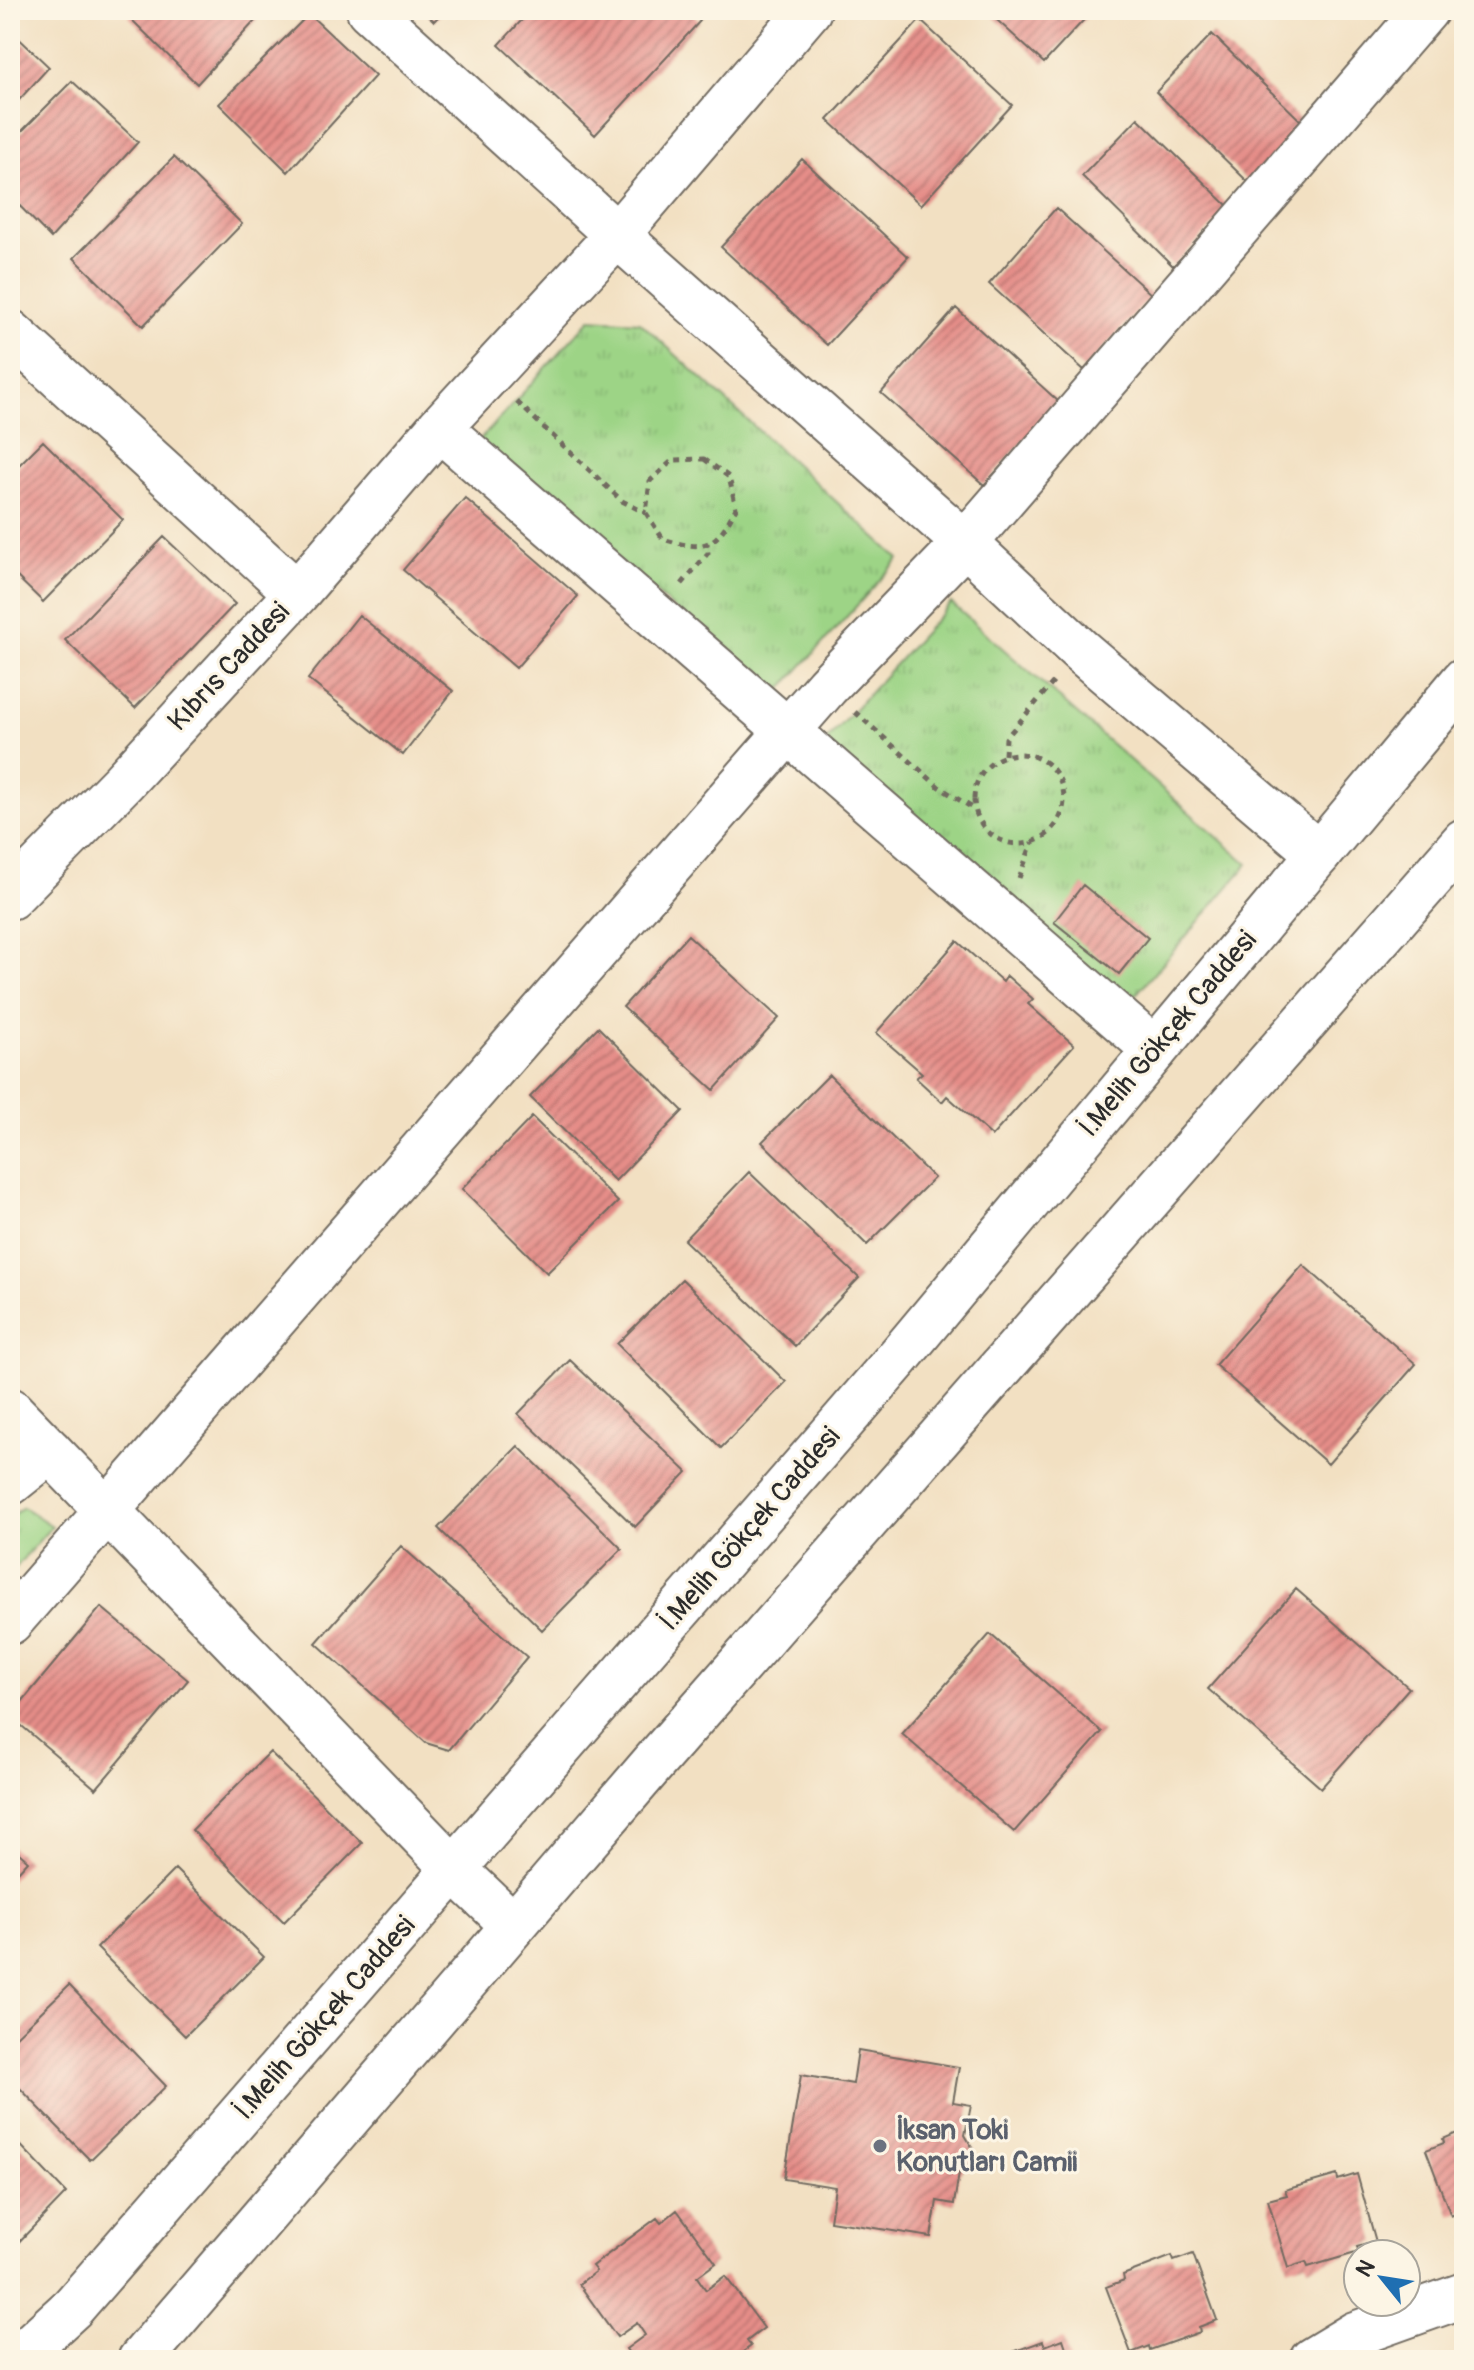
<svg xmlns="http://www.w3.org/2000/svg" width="1474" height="2370" viewBox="0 0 1474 2370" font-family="Pangolin,sans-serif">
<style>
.grass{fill:url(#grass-tufts);stroke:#648058;stroke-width:2}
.building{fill:url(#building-hatch)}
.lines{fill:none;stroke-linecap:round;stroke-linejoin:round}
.minor-casing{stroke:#716a60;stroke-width:48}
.major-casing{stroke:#716a60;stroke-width:48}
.path{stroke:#716a60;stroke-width:5;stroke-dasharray:6 6;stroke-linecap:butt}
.minor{stroke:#fff;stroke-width:44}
.major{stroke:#fff;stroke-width:44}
.worship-dot{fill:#6b7280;stroke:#fcf5e5;stroke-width:3}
.labels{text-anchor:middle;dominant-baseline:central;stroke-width:6;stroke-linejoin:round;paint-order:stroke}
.street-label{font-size:28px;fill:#2b2b2b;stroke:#fcf5e5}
.worship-label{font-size:28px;font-weight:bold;fill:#5b616d;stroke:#fcf5e5;text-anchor:start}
</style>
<defs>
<pattern id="grass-tufts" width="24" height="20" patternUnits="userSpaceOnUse" patternTransform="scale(2)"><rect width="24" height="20" fill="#9dd486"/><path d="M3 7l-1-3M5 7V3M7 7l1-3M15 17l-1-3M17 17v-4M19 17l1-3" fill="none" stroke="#87b674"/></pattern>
<pattern id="building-hatch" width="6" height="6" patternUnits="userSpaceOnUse" patternTransform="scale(2)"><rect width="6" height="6" fill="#e58d88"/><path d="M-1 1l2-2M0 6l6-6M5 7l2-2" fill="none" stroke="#ba736f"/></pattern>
</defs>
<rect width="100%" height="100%" fill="#fcf5e5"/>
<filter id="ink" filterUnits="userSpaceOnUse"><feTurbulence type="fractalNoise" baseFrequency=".0125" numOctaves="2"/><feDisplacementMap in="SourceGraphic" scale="16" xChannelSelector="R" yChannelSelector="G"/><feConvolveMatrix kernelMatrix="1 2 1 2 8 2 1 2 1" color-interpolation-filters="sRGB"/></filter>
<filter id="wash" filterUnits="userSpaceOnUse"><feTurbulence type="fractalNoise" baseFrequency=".006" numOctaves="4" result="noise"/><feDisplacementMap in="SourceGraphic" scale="32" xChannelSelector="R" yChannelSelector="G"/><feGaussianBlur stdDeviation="1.8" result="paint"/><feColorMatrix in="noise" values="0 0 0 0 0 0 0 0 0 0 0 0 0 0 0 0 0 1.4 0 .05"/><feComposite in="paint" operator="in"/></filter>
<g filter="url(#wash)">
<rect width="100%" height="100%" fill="#f2e0c2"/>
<path class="grass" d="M 590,319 L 640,322 L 899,559 L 775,696 L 480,440 Z
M 951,603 L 1248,864 L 1126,1006 L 825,742 Z
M 23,1507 L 52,1526 L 10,1574 L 10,1517 Z"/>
<g id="blocks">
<path class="building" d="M 136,10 L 265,10 L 197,84 L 129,17 Z
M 423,10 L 445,10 L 434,21 Z
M 531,10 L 688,10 L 700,21 L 595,135 L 499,45 Z
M 986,10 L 1093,10 L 1044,63 Z
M 309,14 L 375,76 L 288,172 L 219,104 Z
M 920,20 L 1012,105 L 921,205 L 828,120 Z
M 10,30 L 49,67 L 10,110 Z
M 1212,34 L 1304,124 L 1248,182 L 1156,92 Z
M 72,81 L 138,142 L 51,238 L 10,196 L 10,143 Z
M 1138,118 L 1230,208 L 1173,266 L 1082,176 Z
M 174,157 L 242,224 L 143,326 L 74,258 Z
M 802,159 L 908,257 L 827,345 L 721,247 Z
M 1056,208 L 1152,295 L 1084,370 L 989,284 Z
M 956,308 L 1059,402 L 984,485 L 881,393 Z
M 43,441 L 123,520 L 43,602 L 10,570 L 10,474 Z
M 465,498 L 578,596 L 516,668 L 403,570 Z
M 164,537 L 235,604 L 135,708 L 65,640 Z
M 359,615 L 453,691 L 403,755 L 308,679 Z
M 1083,885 L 1148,938 L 1119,974 L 1054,922 Z
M 688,935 L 779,1018 L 714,1090 L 623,1007 Z
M 957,941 L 1003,982 L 1007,976 L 1033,999 L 1028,1004 L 1074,1045 L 992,1136 L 947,1096 L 942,1102 L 916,1078 L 922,1073 L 876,1033 Z
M 598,1027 L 683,1111 L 615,1181 L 530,1097 Z
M 829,1075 L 934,1178 L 867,1245 L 762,1142 Z
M 532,1117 L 618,1202 L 547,1273 L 462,1189 Z
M 749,1172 L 859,1278 L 795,1346 L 684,1240 Z
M 1303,1265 L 1416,1364 L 1328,1464 L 1215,1365 Z
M 682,1279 L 786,1382 L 721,1448 L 617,1344 Z
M 570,1360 L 687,1472 L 635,1527 L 518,1414 Z
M 518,1446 L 622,1549 L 542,1630 L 438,1528 Z
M 401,1546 L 527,1657 L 449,1750 L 426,1743 L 316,1643 Z
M 1296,1589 L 1409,1688 L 1321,1788 L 1208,1689 Z
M 101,1607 L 188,1680 L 96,1789 L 10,1716 Z
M 990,1634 L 1102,1732 L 1014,1832 L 902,1734 Z
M 270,1752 L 362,1843 L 284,1922 L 192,1830 Z
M 10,1845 L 28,1861 L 10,1881 Z
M 175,1869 L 264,1957 L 185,2036 L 97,1948 Z
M 69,1985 L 166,2086 L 90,2160 L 10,2078 L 10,2042 Z
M 858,2050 L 959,2067 L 953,2102 L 971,2105 L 965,2135 L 978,2157 L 959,2173 L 954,2204 L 937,2201 L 931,2237 L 830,2221 L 835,2187 L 784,2179 L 801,2075 L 853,2084 Z
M 1464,2130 L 1464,2210 L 1451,2216 L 1426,2150 L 1444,2143 L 1443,2139 Z
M 10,2134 L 66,2193 L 10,2251 Z
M 1357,2174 L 1376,2242 L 1357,2247 L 1359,2252 L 1308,2267 L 1306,2262 L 1288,2268 L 1268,2200 L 1287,2195 L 1285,2190 L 1337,2175 L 1338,2180 Z
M 677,2210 L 716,2263 L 697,2277 L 706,2290 L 725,2276 L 764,2328 L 747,2341 L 751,2346 L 732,2360 L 634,2360 L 626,2349 L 645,2335 L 637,2323 L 617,2337 L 579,2284 L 596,2271 L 592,2266 L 657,2218 L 661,2223 Z
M 1193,2254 L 1217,2320 L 1199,2327 L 1200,2332 L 1150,2350 L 1149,2346 L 1131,2353 L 1106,2287 L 1124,2280 L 1123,2275 L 1172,2256 L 1174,2261 Z
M 1063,2339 L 1070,2360 L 991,2360 L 1043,2341 L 1045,2346 Z"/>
</g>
</g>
<g filter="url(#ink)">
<use href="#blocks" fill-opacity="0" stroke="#716a60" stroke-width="2"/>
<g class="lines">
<defs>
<path id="minor" d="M 809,10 L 617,235 L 965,543 L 1081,651 L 1319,854
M 10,332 L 297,593
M 439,428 L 1155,1050
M 10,897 L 123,782 L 297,593 L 439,428 L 617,235 L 369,10
M 10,1410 L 454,1869 L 513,1925
M 10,1483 L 50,1451
M 10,1622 L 827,686 L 965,543 L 1426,10
M 1312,2360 L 1355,2334 L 1464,2295"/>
<path id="major" d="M 15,2360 L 72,2308 L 898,1358 L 1464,680
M 140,2360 L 656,1760 L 1464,841"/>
</defs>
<use href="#minor" class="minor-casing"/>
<use href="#major" class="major-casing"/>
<path class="path" d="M 517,402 L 622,501 L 646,513
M 704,459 L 729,477 L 736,508 C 715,548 706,552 663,539 L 646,513 L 650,481 L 673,460 Z
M 682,584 L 708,553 L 707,543
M 855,712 L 939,787 L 974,809
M974 799a45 45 0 1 1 90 0a45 45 0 1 1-90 0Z
M 1005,755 L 1006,738 L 1056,679
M 1019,878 L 1032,843"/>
<use href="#minor" class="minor"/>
<use href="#major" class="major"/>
</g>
</g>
<circle class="worship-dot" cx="880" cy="2146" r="8"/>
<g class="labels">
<g class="street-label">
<text transform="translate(229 667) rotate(-47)">Kıbrıs Caddesi</text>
<text transform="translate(1168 1034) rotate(-50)">İ.Melih Gökçek Caddesi</text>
<text transform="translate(750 1529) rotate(-49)">İ.Melih Gökçek Caddesi</text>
<text transform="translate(325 2018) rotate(-49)">İ.Melih Gökçek Caddesi</text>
</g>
<g class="worship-label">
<text x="896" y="2130">İksan Toki<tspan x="896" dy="32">Konutları Camii</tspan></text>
</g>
</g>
<rect width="1474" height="2370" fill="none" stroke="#fcf5e5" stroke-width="40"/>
<g transform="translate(1382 2278) rotate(300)"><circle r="38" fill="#fcf5e5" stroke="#a8a49b" stroke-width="2"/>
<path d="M0-6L14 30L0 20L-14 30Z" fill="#1f6fb2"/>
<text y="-12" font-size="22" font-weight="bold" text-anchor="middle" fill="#2b2b2b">N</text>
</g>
</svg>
